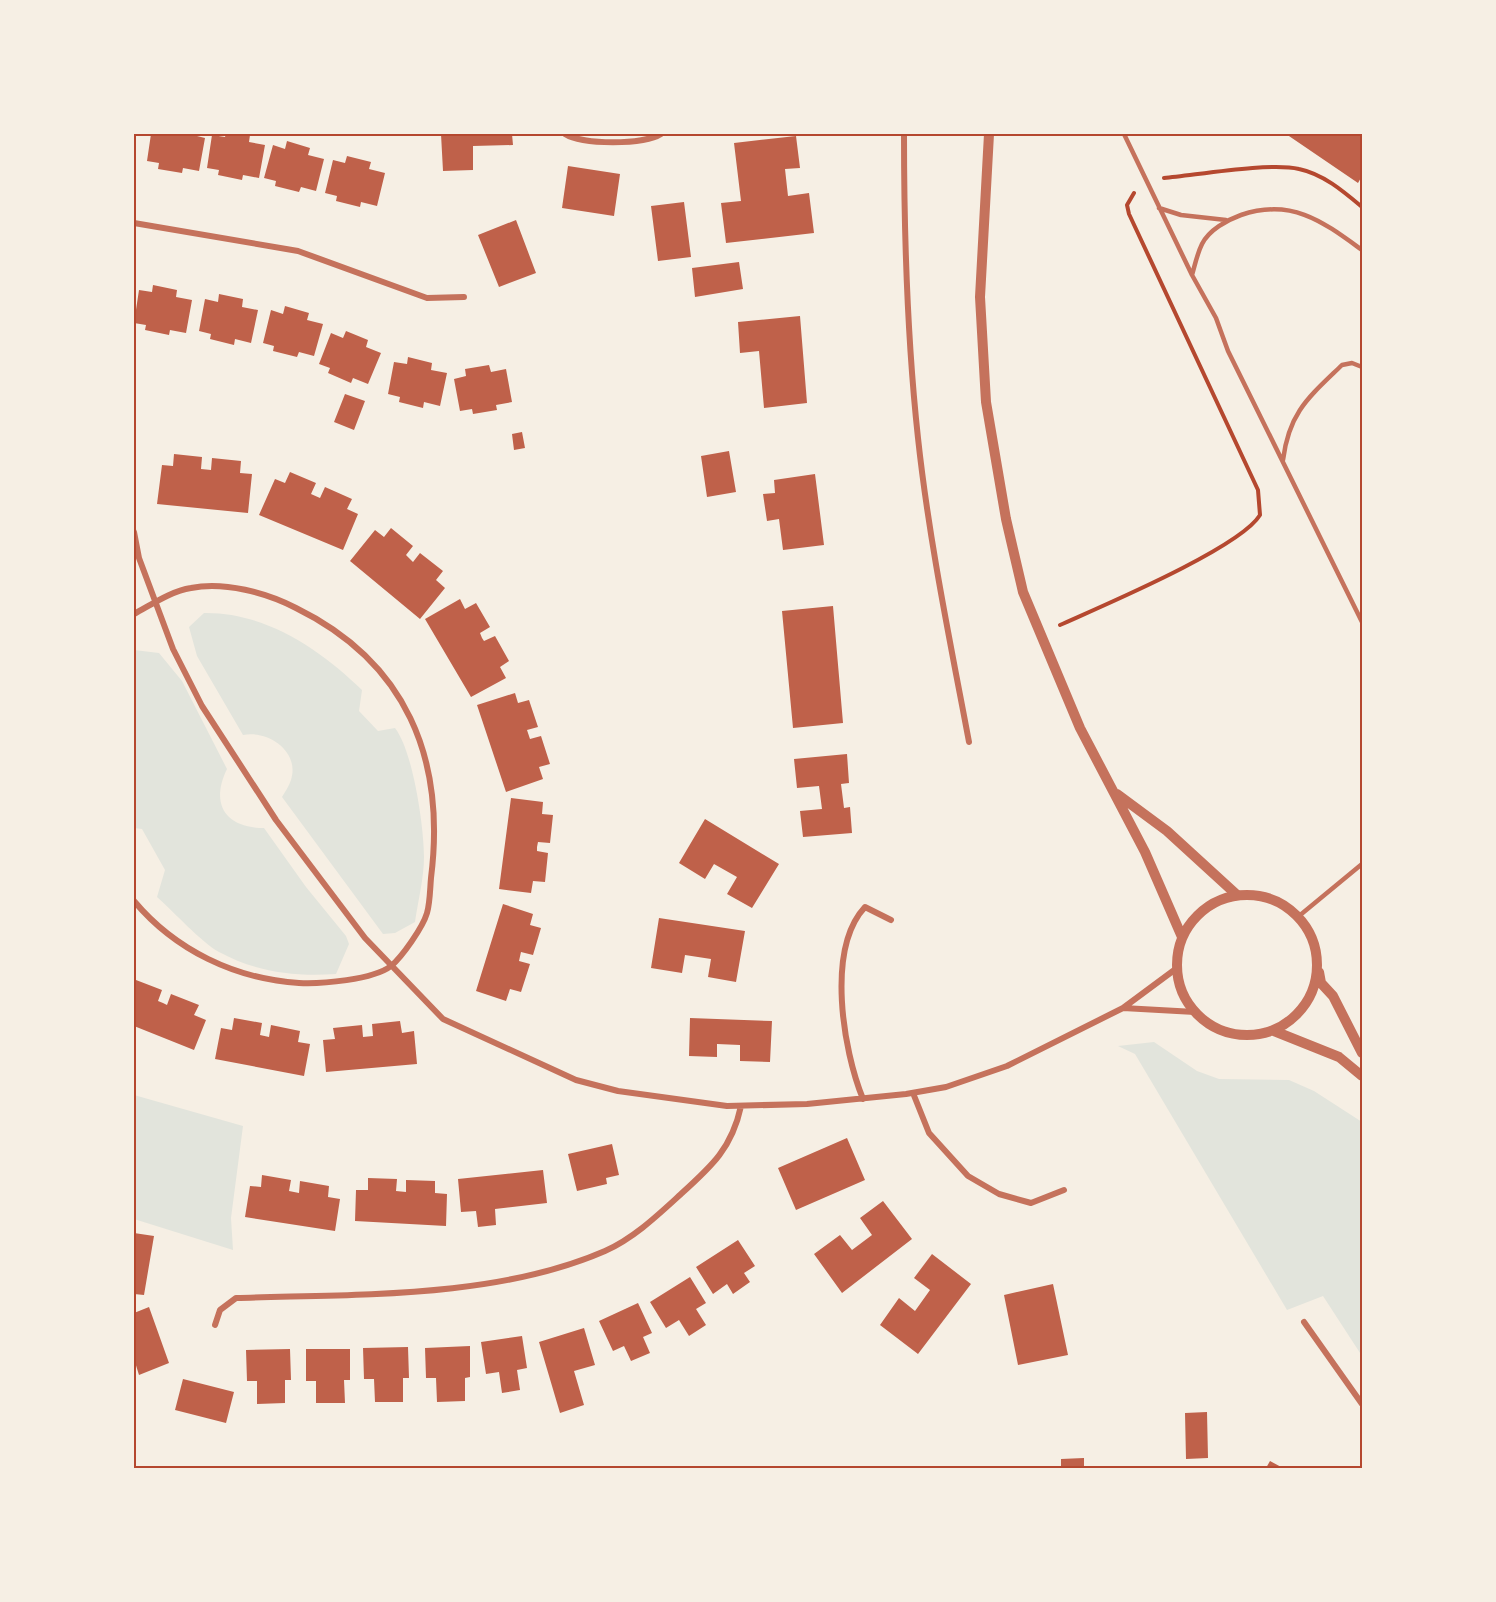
<svg xmlns="http://www.w3.org/2000/svg" width="1496" height="1602" viewBox="0 0 1496 1602" font-family="Rubik,sans-serif">
<style>
.green{fill:#e2e4dc}
.building{fill:#bf614a}
.lines{fill:none;stroke-linecap:round;stroke-linejoin:round}
.path{stroke:#b5482f;stroke-width:4}
.service{stroke:#c5725c;stroke-width:4.5}
.minor{stroke:#c5725c;stroke-width:6}
.tertiary{stroke:#c5725c;stroke-width:10}
.neatline{fill:none;stroke:#b5482f;stroke-width:2}
</style>
<rect width="100%" height="100%" fill="#f6efe4"/>
<path class="green" d="M 204,613 C 265,612 320,649 362,690 L 359,711 L 378,731 L 395,728 C 413,751 424,827 424,857 C 424,878 418,901 415,922 L 395,933 L 383,934 L 282,797 C 285,792 289,786 291,780 C 300,751 268,730 243,735 L 197,656 L 189,627 Z
M 134,650 L 159,653 L 182,681 L 227,769 C 210,804 225,828 264,828 L 306,887 L 346,936 L 349,944 L 336,974 C 295,977 256,972 219,952 C 201,942 174,912 157,897 L 165,870 L 142,829 L 134,828 Z
M 1154,1042 L 1197,1071 L 1219,1079 L 1289,1080 L 1314,1091 L 1362,1122 L 1362,1356 L 1323,1296 L 1287,1310 L 1135,1054 L 1118,1046 Z
M 134,1095 L 243,1126 L 231,1218 L 233,1250 L 134,1219 Z"/>
<path class="building" d="M 151,134 L 189,134 L 205,138 L 199,171 L 183,168 L 182,173 L 158,169 L 159,163 L 147,161 Z
M 226,134 L 250,135 L 249,142 L 265,145 L 259,178 L 243,175 L 242,180 L 218,175 L 219,170 L 207,168 L 212,135 L 225,137 Z
M 441,134 L 512,134 L 513,145 L 473,146 L 473,170 L 443,171 Z
M 1286,134 L 1362,134 L 1362,176 L 1358,183 Z
M 796,136 L 800,168 L 785,169 L 788,196 L 809,193 L 814,233 L 726,243 L 721,203 L 741,201 L 734,143 Z
M 287,141 L 310,148 L 308,155 L 324,159 L 316,191 L 301,187 L 299,192 L 275,186 L 276,181 L 264,178 L 273,145 L 285,149 Z
M 347,156 L 371,162 L 369,169 L 385,173 L 377,206 L 361,202 L 360,207 L 336,201 L 337,196 L 325,193 L 333,160 L 345,163 Z
M 568,166 L 620,174 L 614,216 L 562,208 Z
M 684,202 L 691,257 L 658,261 L 651,206 Z
M 516,220 L 536,273 L 499,287 L 478,235 Z
M 739,262 L 743,289 L 695,297 L 692,268 Z
M 153,285 L 177,290 L 176,297 L 192,300 L 186,333 L 170,330 L 169,335 L 145,330 L 146,325 L 134,323 L 139,290 L 152,292 Z
M 219,294 L 243,299 L 242,307 L 258,310 L 251,343 L 235,339 L 234,345 L 210,339 L 211,334 L 199,331 L 205,299 L 218,302 Z
M 285,306 L 309,313 L 307,320 L 323,324 L 314,356 L 299,352 L 297,357 L 273,351 L 274,346 L 263,343 L 271,310 L 283,314 Z
M 800,316 L 807,403 L 764,408 L 759,351 L 740,353 L 738,322 Z
M 346,331 L 368,340 L 366,347 L 381,353 L 368,384 L 353,378 L 351,383 L 328,373 L 330,368 L 319,364 L 331,333 L 343,338 Z
M 408,357 L 432,363 L 431,370 L 447,373 L 440,406 L 424,402 L 423,408 L 399,402 L 400,397 L 388,394 L 394,362 L 407,364 Z
M 489,365 L 491,372 L 506,369 L 512,402 L 496,405 L 497,410 L 473,414 L 472,409 L 460,411 L 454,379 L 466,376 L 465,369 Z
M 345,394 L 365,401 L 354,430 L 334,422 Z
M 522,432 L 525,448 L 514,450 L 512,434 Z
M 729,451 L 736,492 L 707,497 L 701,456 Z
M 174,454 L 202,457 L 201,469 L 211,470 L 212,458 L 241,461 L 240,473 L 252,474 L 248,513 L 157,504 L 162,465 L 173,466 Z
M 290,472 L 316,483 L 311,494 L 320,498 L 325,487 L 352,499 L 347,509 L 358,514 L 343,550 L 259,515 L 275,479 L 285,483 Z
M 815,474 L 824,545 L 783,550 L 779,519 L 767,521 L 763,494 L 775,493 L 774,480 Z
M 391,528 L 413,546 L 406,555 L 413,562 L 420,553 L 443,571 L 436,580 L 445,588 L 420,619 L 350,561 L 375,530 L 384,537 Z
M 460,599 L 465,609 L 476,603 L 490,627 L 480,633 L 482,638 L 484,641 L 495,636 L 509,661 L 500,667 L 506,678 L 471,697 L 425,619 Z
M 833,606 L 843,723 L 793,728 L 782,611 Z
M 515,693 L 518,703 L 529,700 L 538,727 L 527,730 L 530,739 L 541,736 L 550,764 L 539,767 L 543,779 L 506,792 L 477,705 Z
M 847,754 L 849,783 L 841,784 L 844,808 L 850,807 L 852,833 L 803,837 L 800,811 L 822,809 L 819,786 L 797,788 L 794,759 Z
M 511,798 L 543,802 L 542,814 L 553,815 L 550,843 L 538,842 L 537,847 L 537,851 L 548,853 L 545,882 L 533,881 L 531,893 L 499,889 Z
M 705,819 L 779,864 L 752,908 L 727,894 L 737,877 L 714,864 L 705,879 L 679,863 Z
M 503,904 L 533,914 L 530,925 L 541,928 L 533,955 L 521,952 L 519,961 L 530,964 L 521,992 L 510,989 L 506,1001 L 476,991 Z
M 659,918 L 745,931 L 736,982 L 708,977 L 711,959 L 685,955 L 682,973 L 651,968 Z
M 136,980 L 162,990 L 158,1001 L 163,1003 L 167,1005 L 171,994 L 199,1005 L 194,1015 L 206,1020 L 194,1050 L 134,1026 L 134,986 Z
M 234,1018 L 262,1023 L 260,1035 L 269,1037 L 271,1025 L 300,1031 L 298,1042 L 310,1044 L 304,1076 L 215,1059 L 221,1028 L 232,1030 Z
M 690,1018 L 772,1021 L 770,1062 L 740,1061 L 740,1045 L 717,1044 L 717,1057 L 689,1056 Z
M 400,1021 L 402,1033 L 414,1031 L 417,1064 L 326,1072 L 323,1040 L 335,1039 L 333,1028 L 362,1025 L 363,1037 L 373,1036 L 372,1024 Z
M 847,1138 L 865,1180 L 796,1210 L 778,1168 Z
M 612,1144 L 619,1175 L 606,1178 L 607,1184 L 577,1191 L 568,1154 Z
M 543,1170 L 547,1203 L 495,1209 L 496,1225 L 478,1227 L 476,1211 L 461,1212 L 458,1179 Z
M 262,1175 L 291,1180 L 289,1191 L 299,1193 L 300,1181 L 329,1186 L 328,1197 L 340,1199 L 335,1231 L 245,1217 L 250,1186 L 261,1187 Z
M 368,1178 L 397,1179 L 396,1191 L 406,1192 L 406,1180 L 435,1181 L 435,1193 L 447,1194 L 446,1226 L 355,1221 L 356,1190 L 368,1190 Z
M 883,1201 L 912,1239 L 842,1293 L 814,1254 L 840,1235 L 852,1250 L 872,1235 L 860,1218 Z
M 134,1233 L 154,1236 L 144,1295 L 134,1294 Z
M 738,1240 L 755,1266 L 744,1273 L 750,1282 L 733,1294 L 727,1284 L 713,1294 L 696,1267 Z
M 932,1254 L 971,1284 L 918,1354 L 880,1325 L 899,1298 L 915,1311 L 930,1290 L 914,1278 Z
M 690,1277 L 706,1303 L 696,1309 L 706,1325 L 689,1336 L 679,1320 L 666,1328 L 650,1302 Z
M 1053,1284 L 1068,1355 L 1018,1365 L 1004,1295 Z
M 638,1303 L 652,1333 L 643,1337 L 650,1353 L 631,1361 L 624,1346 L 613,1351 L 599,1321 Z
M 149,1307 L 169,1363 L 139,1375 L 134,1359 L 134,1313 Z
M 584,1328 L 595,1365 L 574,1371 L 584,1405 L 560,1413 L 539,1342 Z
M 522,1336 L 527,1368 L 517,1370 L 520,1390 L 502,1393 L 499,1372 L 486,1374 L 481,1342 Z
M 470,1346 L 470,1377 L 465,1378 L 465,1401 L 437,1402 L 436,1378 L 426,1378 L 425,1348 Z
M 408,1347 L 409,1378 L 403,1378 L 403,1402 L 375,1402 L 374,1379 L 364,1379 L 363,1348 Z
M 290,1349 L 291,1380 L 285,1380 L 285,1403 L 257,1404 L 257,1381 L 247,1381 L 246,1350 Z
M 306,1349 L 350,1349 L 350,1380 L 344,1380 L 345,1403 L 316,1403 L 316,1381 L 306,1381 Z
M 183,1379 L 234,1392 L 226,1423 L 175,1410 Z
M 1207,1412 L 1208,1458 L 1186,1459 L 1185,1413 Z
M 1084,1458 L 1084,1468 L 1061,1468 L 1061,1459 Z
M 1270,1461 L 1283,1468 L 1266,1468 Z"/>
<g class="lines">
<path class="path" d="M 1164,178 C 1197,175 1270,162 1299,169 C 1323,174 1343,191 1362,207
M 1060,625 C 1102,606 1240,548 1260,515 L 1258,490 L 1129,214 L 1127,205 L 1134,193"/>
<path class="service" d="M 1124,134 L 1192,275
M 1159,208 L 1181,215 L 1226,220
M 1362,250 C 1322,221 1292,198 1241,215 C 1227,220 1209,230 1202,244 C 1197,254 1195,265 1192,275 L 1216,318 L 1228,351 L 1362,622
M 1283,460 C 1289,412 1309,397 1342,365 L 1352,363 L 1362,367
M 1299,916 L 1362,864"/>
<path class="minor" d="M 565,134 C 582,145 644,145 661,134
M 904,134 C 904,235 907,337 918,438 C 929,540 950,641 969,742
M 134,223 L 298,251 L 427,298 L 464,297
M 134,532 L 139,558 L 173,649 L 202,706 L 276,820 L 365,938 L 443,1019 L 576,1080 L 618,1091 L 727,1106 L 807,1104 L 906,1094 L 946,1087 L 1007,1066 L 1123,1008 L 1177,968
M 134,614 C 151,605 171,591 191,588 C 224,581 267,593 296,608 C 406,662 446,758 431,878 C 430,889 430,903 427,913 C 423,927 402,957 391,966 C 373,980 321,984 299,983 C 235,979 175,950 134,901
M 1123,1008 L 1195,1012
M 913,1093 L 929,1133 L 968,1176 L 999,1194 L 1031,1203 L 1064,1190
M 863,1099 C 843,1050 826,949 865,907 L 891,920
M 1304,1322 L 1362,1404
M 215,1325 L 220,1310 L 236,1298 C 355,1294 495,1299 605,1251 C 634,1238 658,1215 681,1194 C 712,1166 732,1148 741,1106"/>
<path class="tertiary" d="M 989,134 L 980,297 L 986,402 L 1006,519 L 1023,592 L 1080,728 L 1145,852 L 1182,937
M 1117,794 L 1167,831 L 1237,895
M1177 965a70 70 0 1 1 140 0a70 70 0 1 1-140 0Z
M 1319,972 L 1321,983 L 1333,996 L 1362,1053
M 1274,1031 L 1339,1057 L 1362,1076"/>
</g>
<rect width="1496" height="1602" fill="none" stroke="#f6efe4" stroke-width="270"/>
<rect x="135" y="135" width="1226" height="1332" class="neatline"/>
</svg>
